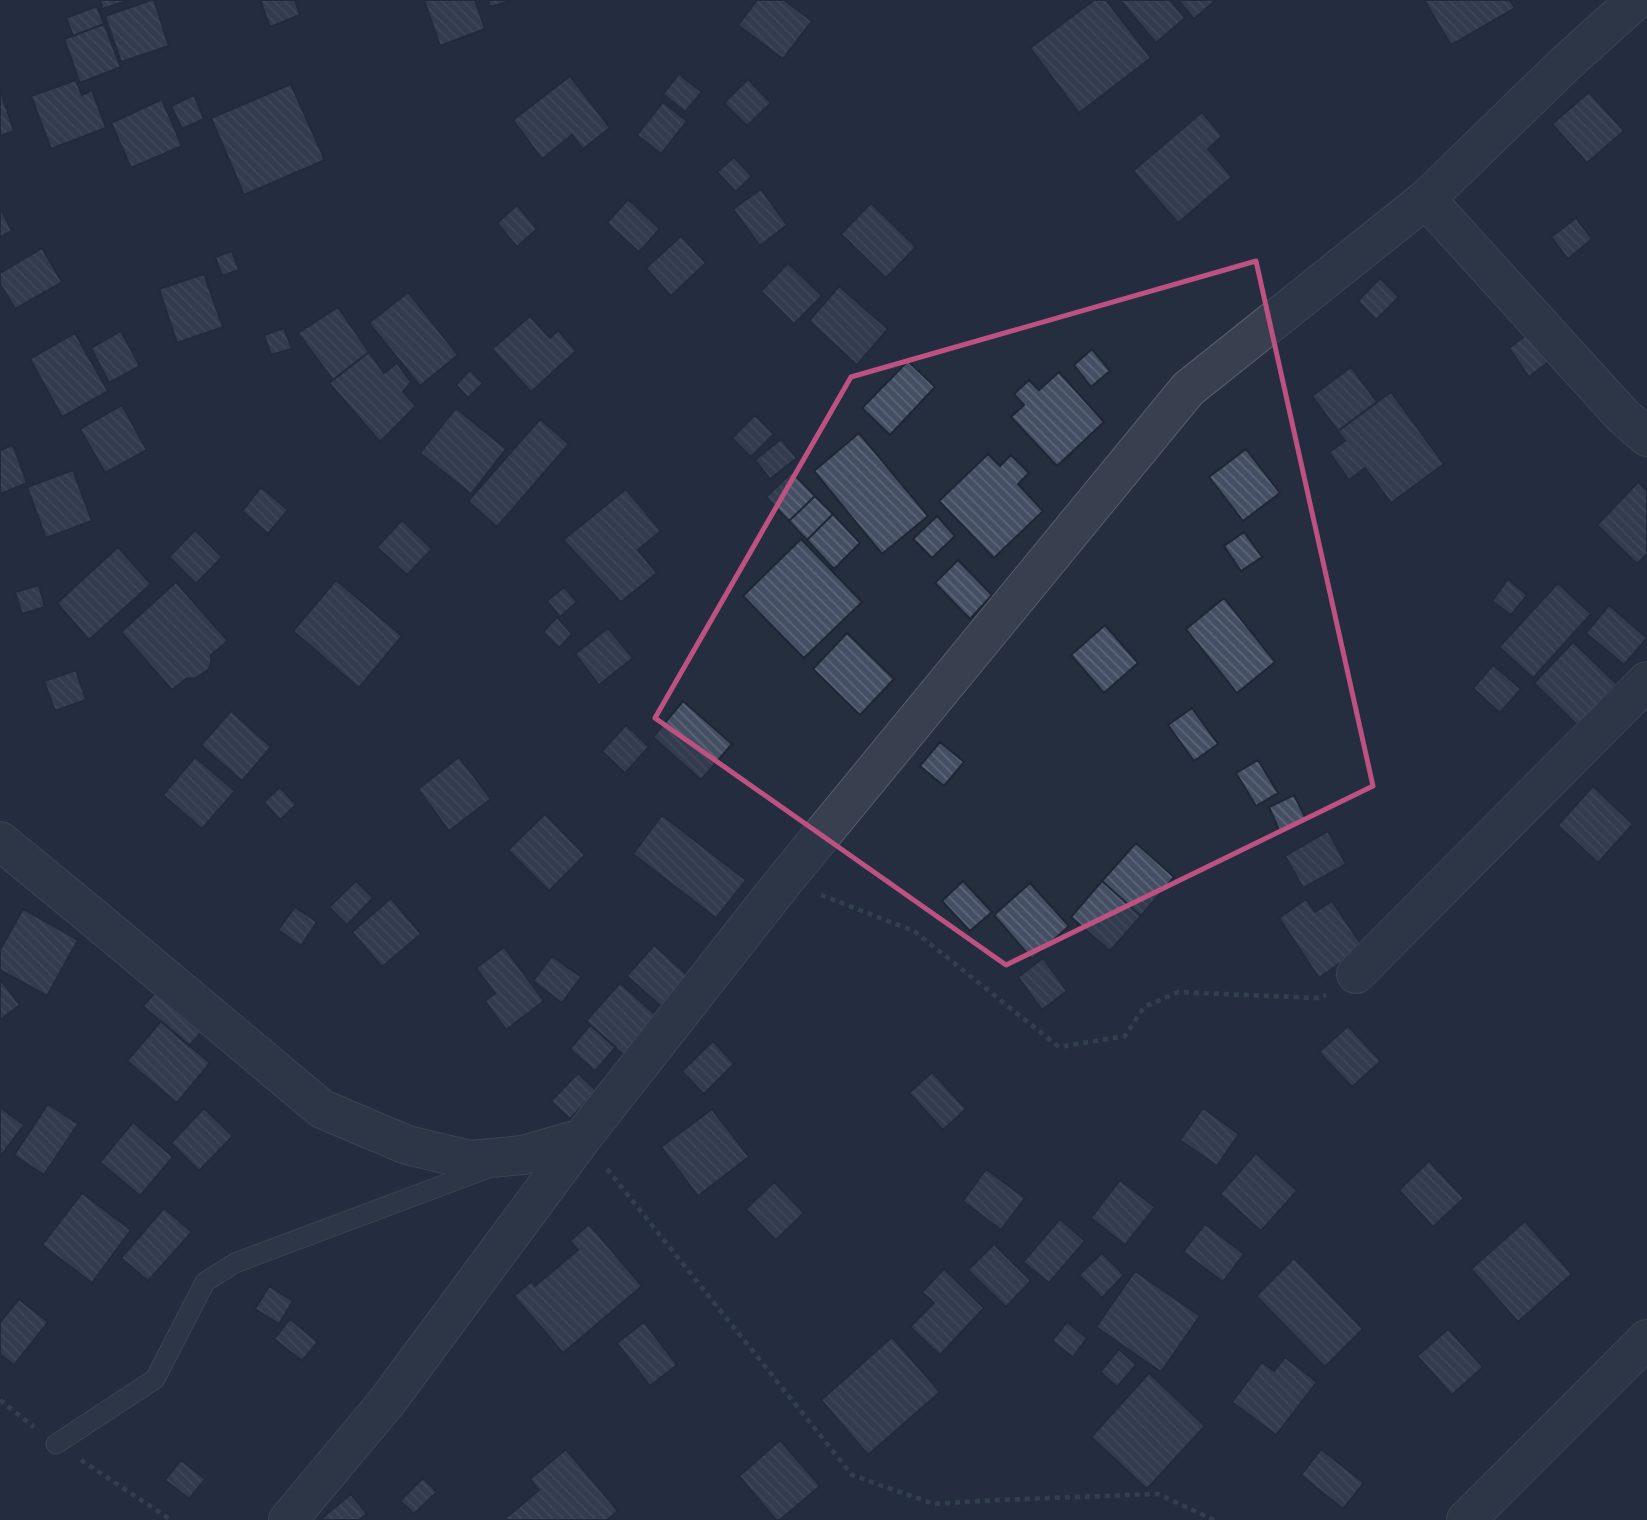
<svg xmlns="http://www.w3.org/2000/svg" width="1647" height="1520" viewBox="0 0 1647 1520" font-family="'DejaVu Sans',sans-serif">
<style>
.building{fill:url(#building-back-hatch);stroke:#1f2736;stroke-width:2}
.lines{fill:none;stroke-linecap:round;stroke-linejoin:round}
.service-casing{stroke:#565e6d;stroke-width:21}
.minor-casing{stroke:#565e6d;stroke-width:40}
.path{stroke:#44585d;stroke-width:4.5;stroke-dasharray:5 5;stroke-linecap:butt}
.service{stroke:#38404f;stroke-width:19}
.minor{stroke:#38404f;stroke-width:38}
.marked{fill:none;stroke:#bd5182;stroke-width:5;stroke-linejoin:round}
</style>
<defs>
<pattern id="building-back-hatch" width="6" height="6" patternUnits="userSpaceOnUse" patternTransform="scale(1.75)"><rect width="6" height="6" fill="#454f63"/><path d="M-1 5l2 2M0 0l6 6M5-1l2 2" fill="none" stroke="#5d6678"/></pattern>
</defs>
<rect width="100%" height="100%" fill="#242e3f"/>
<path class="building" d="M 100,0 L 130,0 L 102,9 Z
M 151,0 L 154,0 L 169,46 L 121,62 L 105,16 Z
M 260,0 L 295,0 L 300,15 L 270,27 Z
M 424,0 L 475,0 L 485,29 L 440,46 Z
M 488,0 L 509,0 L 510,1 L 490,7 Z
M 757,0 L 784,0 L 812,21 L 783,59 L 738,25 Z
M 1094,0 L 1106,0 L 1151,58 L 1079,113 L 1030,48 Z
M 1120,0 L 1170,0 L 1185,18 L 1156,43 Z
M 1178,0 L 1216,0 L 1194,19 Z
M 1424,0 L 1510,0 L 1515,8 L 1451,45 Z
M 97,6 L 104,24 L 73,36 L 66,18 Z
M 104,24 L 121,67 L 80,83 L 64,39 Z
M 679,74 L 702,92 L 685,112 L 663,94 Z
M 570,76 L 610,128 L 583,149 L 572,135 L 542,159 L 513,120 Z
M 748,79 L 771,103 L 747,126 L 724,103 Z
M 76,80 L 82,95 L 92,90 L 106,128 L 51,149 L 31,96 Z
M 291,84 L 325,160 L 244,195 L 211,118 Z
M 0,89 L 14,131 L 0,136 Z
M 1589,92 L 1624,131 L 1587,163 L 1552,124 Z
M 194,95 L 204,119 L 182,129 L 171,106 Z
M 162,99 L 182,146 L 131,168 L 111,123 Z
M 663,102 L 687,121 L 661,154 L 637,135 Z
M 1202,112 L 1222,136 L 1208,149 L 1232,177 L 1178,223 L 1133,171 Z
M 734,157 L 752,176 L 736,192 L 717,172 Z
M 761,189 L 787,225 L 760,246 L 733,209 Z
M 628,199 L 660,229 L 639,252 L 607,223 Z
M 871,203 L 916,247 L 886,278 L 841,234 Z
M 517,205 L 537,229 L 517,247 L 497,223 Z
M 0,207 L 12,231 L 0,237 Z
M 1576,218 L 1592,239 L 1568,259 L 1551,237 Z
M 681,236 L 706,263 L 671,296 L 646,268 Z
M 42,248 L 62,282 L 15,309 L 0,284 L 0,273 Z
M 232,251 L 239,270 L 222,276 L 215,257 Z
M 788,263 L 822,296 L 794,324 L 761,291 Z
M 204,274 L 223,327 L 177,343 L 159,289 Z
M 1380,278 L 1399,297 L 1376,320 L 1358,301 Z
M 839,286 L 888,329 L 857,365 L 809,321 Z
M 408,292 L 458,355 L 420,386 L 369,323 Z
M 338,307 L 369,352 L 333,380 L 298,333 Z
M 530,316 L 550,338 L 558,330 L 576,351 L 531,392 L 492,349 Z
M 284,328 L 292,349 L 271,355 L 264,335 Z
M 121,331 L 140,366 L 109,383 L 91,348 Z
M 75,333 L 108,391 L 62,417 L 30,359 Z
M 1529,333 L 1550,361 L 1529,377 L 1509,348 Z
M 1092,349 L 1110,371 L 1091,387 L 1074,365 Z
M 369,352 L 384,373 L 397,363 L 411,382 L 403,392 L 416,406 L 380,442 L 329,383 Z
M 908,361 L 935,387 L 890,435 L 862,408 Z
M 1351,367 L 1377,402 L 1338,431 L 1312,396 Z
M 470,370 L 483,383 L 468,398 L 456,385 Z
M 1059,372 L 1104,422 L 1057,466 L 1011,417 L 1024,405 L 1014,394 L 1029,380 L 1039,390 Z
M 1391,392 L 1444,464 L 1391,503 L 1365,468 L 1349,480 L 1329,452 L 1345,441 L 1338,431 Z
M 122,405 L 147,450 L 105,473 L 80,429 Z
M 456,408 L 506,449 L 471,494 L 420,453 Z
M 755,415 L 774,434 L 751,457 L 732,438 Z
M 540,419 L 569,444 L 497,527 L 468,501 Z
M 859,433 L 928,516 L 882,554 L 814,471 Z
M 781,439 L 797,458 L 770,479 L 755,460 Z
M 13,445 L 27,483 L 0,494 L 0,450 Z
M 1246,449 L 1280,493 L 1243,521 L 1209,477 Z
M 988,454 L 1000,466 L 1011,455 L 1029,473 L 1018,484 L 1043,511 L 994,558 L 939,501 Z
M 73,470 L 92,521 L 46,538 L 27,487 Z
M 792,472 L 815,496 L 789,521 L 766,497 Z
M 1638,482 L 1647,491 L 1647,554 L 1637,564 L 1597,525 Z
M 261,487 L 288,510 L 268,534 L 242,511 Z
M 626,489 L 661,531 L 638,550 L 657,573 L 621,602 L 563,540 Z
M 815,496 L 833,514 L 807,540 L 789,521 Z
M 833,514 L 860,543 L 834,569 L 807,540 Z
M 937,516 L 955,536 L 932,558 L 913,539 Z
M 402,520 L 432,549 L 407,575 L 377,547 Z
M 195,530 L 222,557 L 196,584 L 169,557 Z
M 1244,532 L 1262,557 L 1241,571 L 1224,546 Z
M 801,539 L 862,602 L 804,658 L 743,596 Z
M 118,547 L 151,584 L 89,640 L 57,603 Z
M 958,560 L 992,595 L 970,619 L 935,583 Z
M 1508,579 L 1527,595 L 1511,615 L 1492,601 Z
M 336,580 L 402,636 L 359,688 L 293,631 Z
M 176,582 L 228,641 L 211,655 L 211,664 L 208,670 L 196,678 L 186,679 L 172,690 L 121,632 Z
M 1558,583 L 1591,614 L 1533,678 L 1499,647 Z
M 39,585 L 45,607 L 22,614 L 15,592 Z
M 564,587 L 577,602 L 560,617 L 547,601 Z
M 1224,598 L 1275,662 L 1237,693 L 1186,629 Z
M 1609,605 L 1647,638 L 1624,665 L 1586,633 Z
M 557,617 L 572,634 L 559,648 L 543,632 Z
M 1105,625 L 1138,663 L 1104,693 L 1071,655 Z
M 608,628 L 633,658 L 599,685 L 575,654 Z
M 847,633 L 894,679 L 860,715 L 813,669 Z
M 1573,642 L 1617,684 L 1578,726 L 1534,683 Z
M 1493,665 L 1521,689 L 1500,713 L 1473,688 Z
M 76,670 L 86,700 L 55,711 L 44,681 Z
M 683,701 L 732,744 L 701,780 L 653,737 Z
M 1192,708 L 1218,744 L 1194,761 L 1168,725 Z
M 231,711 L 271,747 L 242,781 L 201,745 Z
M 626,725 L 649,747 L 625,773 L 602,751 Z
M 940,742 L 964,762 L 944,786 L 920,766 Z
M 195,757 L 235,791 L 202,829 L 163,795 Z
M 459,757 L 491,799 L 449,831 L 418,789 Z
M 1258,760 L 1278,793 L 1256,806 L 1236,773 Z
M 1593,786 L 1633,824 L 1598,863 L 1558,825 Z
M 280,787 L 296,805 L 280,820 L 264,802 Z
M 1294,795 L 1306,819 L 1280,832 L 1269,807 Z
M 545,814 L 585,855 L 549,891 L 508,850 Z
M 662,815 L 746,880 L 716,918 L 633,854 Z
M 1328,831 L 1346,864 L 1303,888 L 1285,856 Z
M 1136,843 L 1174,877 L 1141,916 L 1102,881 Z
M 356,881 L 373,898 L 347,925 L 329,907 Z
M 963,881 L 992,912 L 970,931 L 942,901 Z
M 1102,881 L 1141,916 L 1110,951 L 1071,917 Z
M 1030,883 L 1069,926 L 1032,959 L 994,915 Z
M 391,898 L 421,934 L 382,967 L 352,932 Z
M 1306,899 L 1315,912 L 1332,901 L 1363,947 L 1319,978 L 1279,918 Z
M 295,907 L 317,922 L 301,946 L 278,930 Z
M 23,909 L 78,940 L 47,996 L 0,970 L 0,950 Z
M 654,945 L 693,980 L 666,1011 L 627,976 Z
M 504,947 L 544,1001 L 506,1030 L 485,1001 L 495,993 L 476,968 Z
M 552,956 L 581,977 L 562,1003 L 533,981 Z
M 1043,958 L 1067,991 L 1042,1010 L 1018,977 Z
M 0,979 L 20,1005 L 0,1020 Z
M 620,983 L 661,1020 L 627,1058 L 586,1021 Z
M 161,986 L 207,1026 L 189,1046 L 143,1006 Z
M 161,1021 L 210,1063 L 177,1103 L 127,1061 Z
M 590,1025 L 616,1047 L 595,1071 L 570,1049 Z
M 1348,1026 L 1381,1061 L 1352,1087 L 1319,1052 Z
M 713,1041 L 734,1064 L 704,1094 L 682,1071 Z
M 932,1072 L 966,1109 L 943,1130 L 909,1093 Z
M 578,1073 L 597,1091 L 570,1119 L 551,1101 Z
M 48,1104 L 78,1124 L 44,1175 L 14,1155 Z
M 0,1107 L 24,1125 L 0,1157 Z
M 204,1108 L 233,1136 L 199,1171 L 171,1143 Z
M 1203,1108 L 1239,1134 L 1217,1166 L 1180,1140 Z
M 712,1109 L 749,1157 L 698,1196 L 661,1147 Z
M 133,1122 L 173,1157 L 140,1196 L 100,1162 Z
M 1256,1153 L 1297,1191 L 1261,1231 L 1220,1194 Z
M 1429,1161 L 1464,1198 L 1433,1227 L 1399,1190 Z
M 986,1169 L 1025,1198 L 1001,1230 L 963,1201 Z
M 1120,1180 L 1155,1207 L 1125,1245 L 1091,1218 Z
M 774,1182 L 804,1213 L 776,1240 L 746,1209 Z
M 82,1193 L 131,1230 L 92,1283 L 42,1245 Z
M 164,1208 L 192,1232 L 148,1281 L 121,1258 Z
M 1060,1219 L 1085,1241 L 1049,1283 L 1023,1262 Z
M 1525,1221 L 1572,1274 L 1518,1322 L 1471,1269 Z
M 589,1224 L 642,1286 L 563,1353 L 514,1296 L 532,1281 L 535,1286 L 578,1250 L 570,1241 Z
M 1205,1224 L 1244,1254 L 1223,1282 L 1183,1252 Z
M 994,1244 L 1031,1281 L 1006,1307 L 968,1270 Z
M 1102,1253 L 1124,1275 L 1102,1298 L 1079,1275 Z
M 1294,1258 L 1363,1329 L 1325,1367 L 1256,1296 Z
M 944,1269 L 984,1308 L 940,1355 L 910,1327 L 934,1303 L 922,1292 Z
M 1135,1271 L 1200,1316 L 1161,1372 L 1096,1327 Z
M 269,1286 L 293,1301 L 279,1324 L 255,1309 Z
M 19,1299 L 48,1322 L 14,1365 L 0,1354 L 0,1322 Z
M 290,1319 L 318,1342 L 302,1361 L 274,1339 Z
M 644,1322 L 677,1365 L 650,1386 L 617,1343 Z
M 1067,1322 L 1087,1338 L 1073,1357 L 1052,1341 Z
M 1448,1329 L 1483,1367 L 1452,1395 L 1417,1356 Z
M 892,1337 L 940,1392 L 868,1455 L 821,1400 Z
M 1119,1349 L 1136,1365 L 1117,1387 L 1100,1372 Z
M 1285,1357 L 1317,1382 L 1276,1435 L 1232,1402 L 1262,1362 L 1274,1371 Z
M 1149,1373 L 1205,1426 L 1147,1489 L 1091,1437 Z
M 780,1440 L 820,1486 L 780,1520 L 776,1520 L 739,1476 Z
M 566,1449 L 618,1511 L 607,1520 L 503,1520 L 539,1490 L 530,1479 Z
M 1321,1449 L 1364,1483 L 1343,1509 L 1301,1475 Z
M 181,1460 L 205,1479 L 189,1499 L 165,1480 Z
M 423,1478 L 437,1492 L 414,1514 L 400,1501 Z
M 351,1494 L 367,1514 L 359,1520 L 323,1520 L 322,1518 Z"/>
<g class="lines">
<defs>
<path id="service" d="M 56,1444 L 155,1379 L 205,1282 L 235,1263 L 486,1169"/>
<path id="minor" d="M 1426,199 L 1623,416 L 1647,437
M 0,841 L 95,919 L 322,1109 L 407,1145 L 470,1160 L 523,1155 L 582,1138
M 1356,974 L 1647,681
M 288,1520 L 386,1403 L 582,1138 L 784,881 L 1188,389 L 1426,199 L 1565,64 L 1636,0
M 1466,1520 L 1647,1339"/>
</defs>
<use href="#service" class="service-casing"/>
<use href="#minor" class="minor-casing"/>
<path class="path" d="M 821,895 L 914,931 L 1059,1047 L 1125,1036 L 1144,1007 L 1178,992 L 1316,998 L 1326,995
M 607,1169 L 852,1475 L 934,1504 L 997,1500 L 1158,1494 L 1214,1520
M 0,1400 L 34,1427
M 81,1460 L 171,1520"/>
<use href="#service" class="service"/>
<use href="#minor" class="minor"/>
</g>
<path d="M0 0H1647V1520H0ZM 1256,261 L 1373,786 L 1006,965 L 655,718 L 851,377 Z" fill="#242e3f" fill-opacity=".55" fill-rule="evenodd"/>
<path class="marked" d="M 1256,261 L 1373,786 L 1006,965 L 655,718 L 851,377 Z"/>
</svg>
